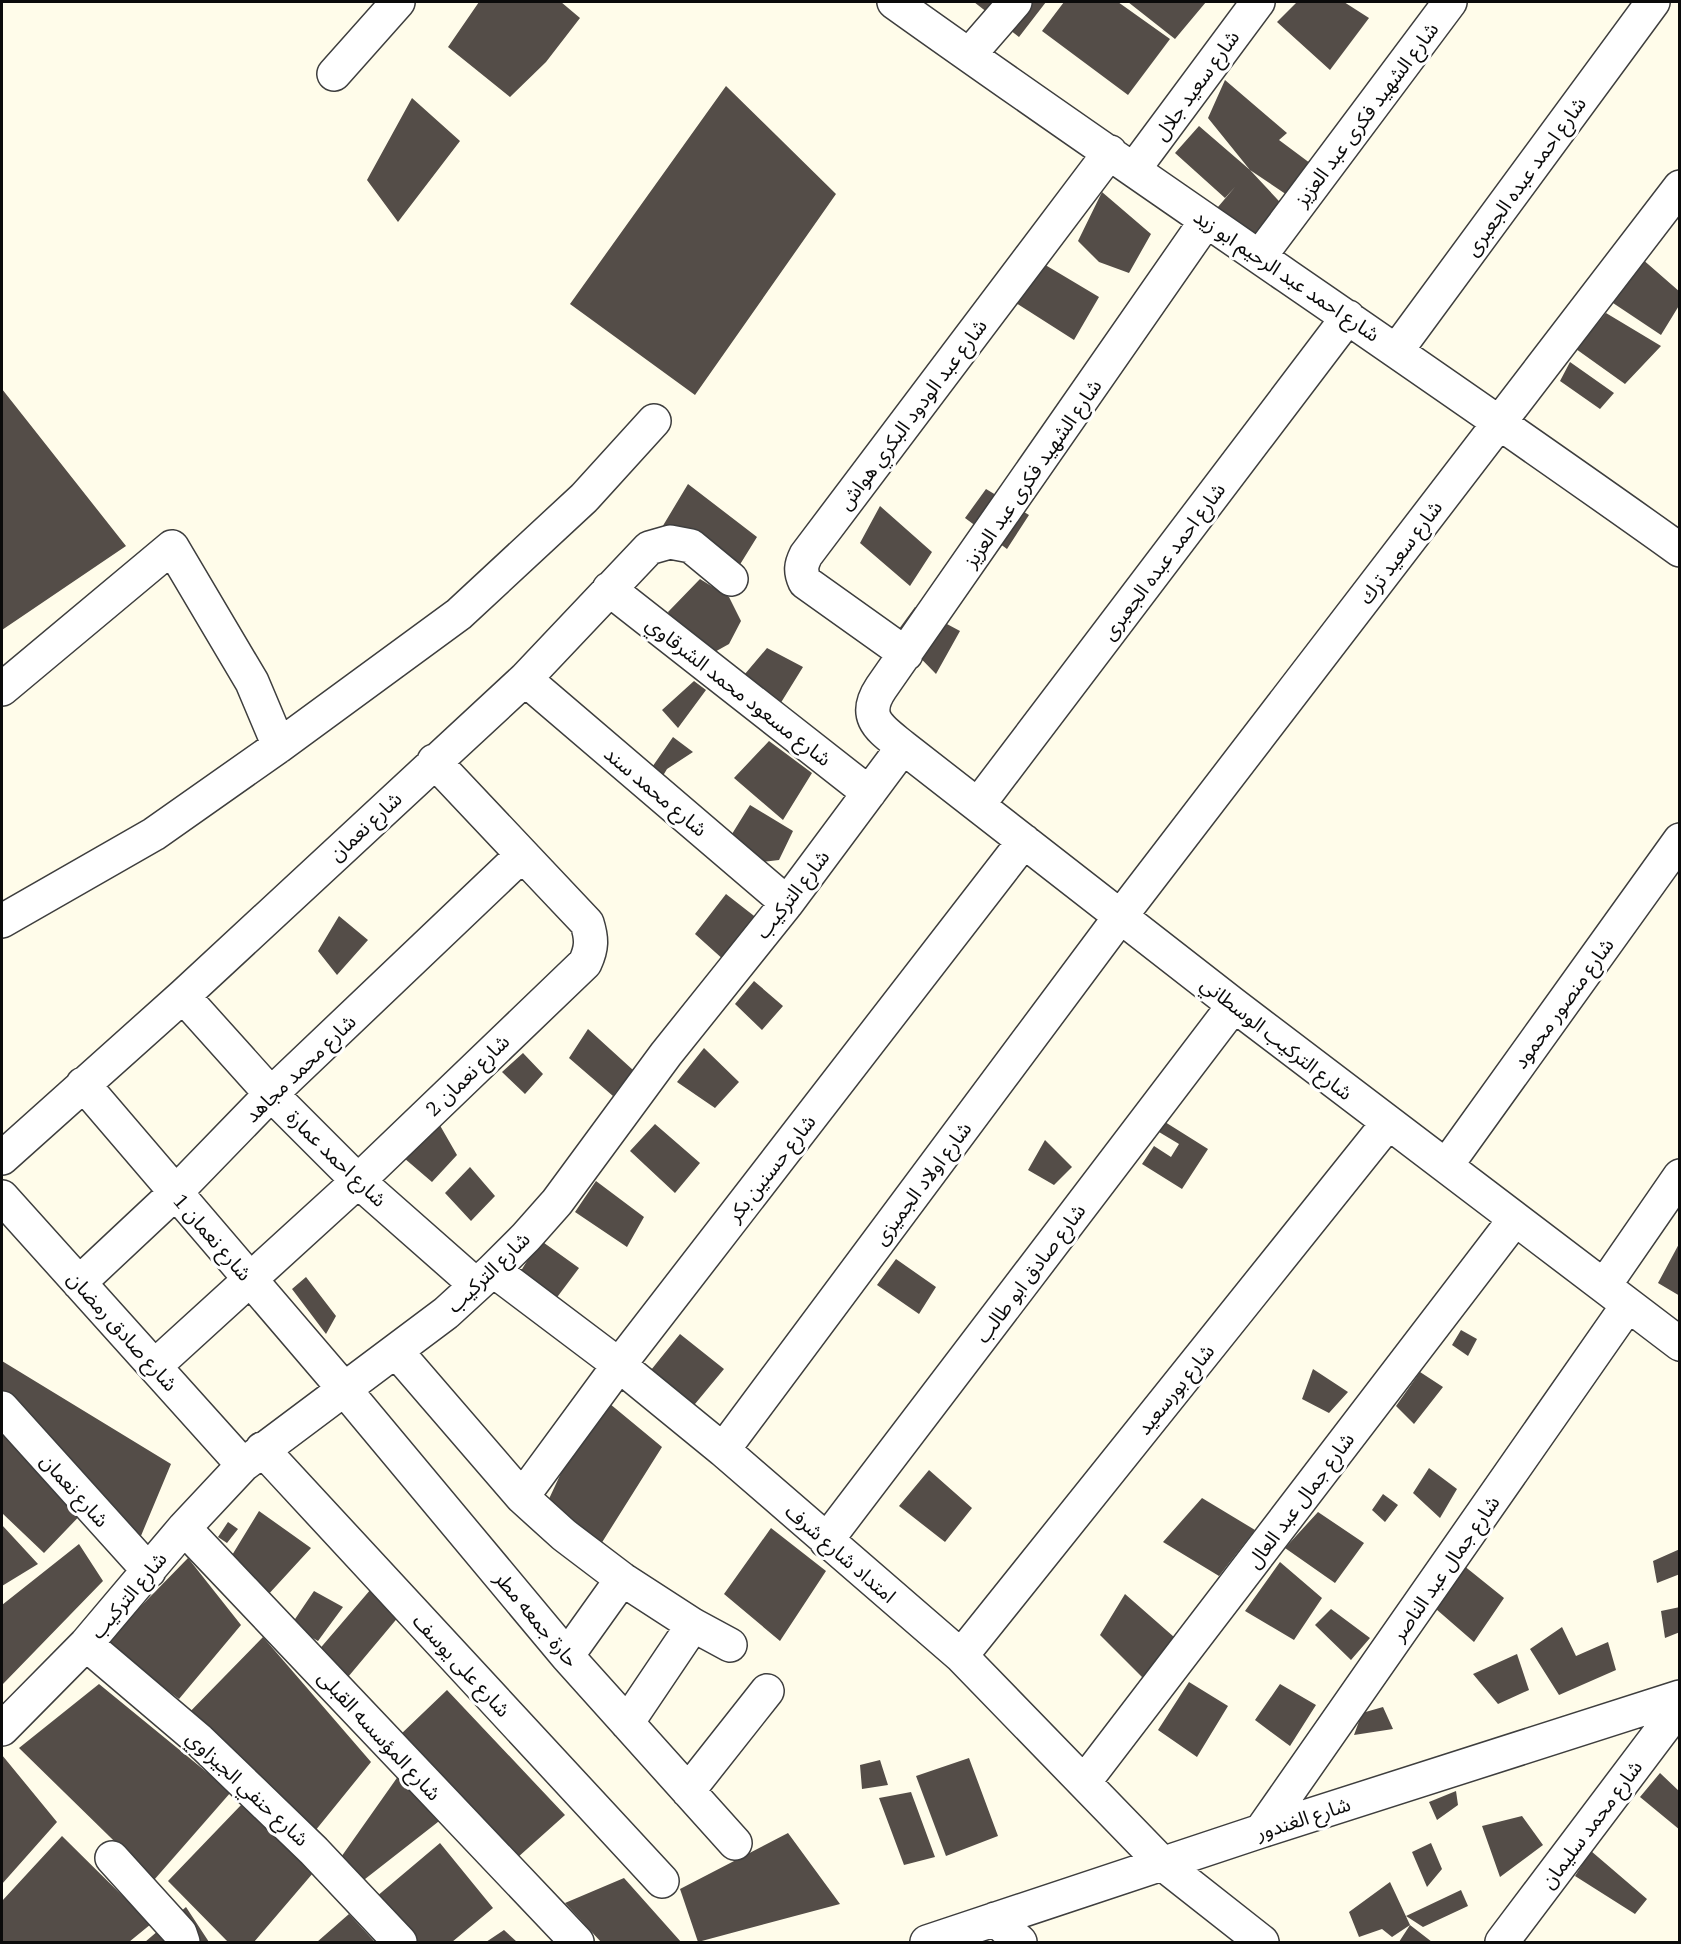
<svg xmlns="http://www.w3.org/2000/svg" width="1681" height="1944" viewBox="0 0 1681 1944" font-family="'IBM Plex Serif','Noto Sans Arabic',serif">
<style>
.building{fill:#544d48}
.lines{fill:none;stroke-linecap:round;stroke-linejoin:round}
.minor-casing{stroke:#3e3e3e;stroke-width:36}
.minor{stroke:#fff;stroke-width:33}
.labels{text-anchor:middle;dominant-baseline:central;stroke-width:6;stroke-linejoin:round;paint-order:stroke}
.street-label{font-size:20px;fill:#0b0b0b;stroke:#fff}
</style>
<rect width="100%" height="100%" fill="#fffcea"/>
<path class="building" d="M 479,2 L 561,2 L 580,18 L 546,62 L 510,97 L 448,47 Z
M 974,2 L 1046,2 L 1019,37 Z
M 1064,2 L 1118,2 L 1170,39 L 1128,95 L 1042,31 Z
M 1128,2 L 1206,2 L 1175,39 Z
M 1297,2 L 1344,2 L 1369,18 L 1330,70 L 1277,22 Z
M 1225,80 L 1287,133 L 1279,140 L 1322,172 L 1299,203 L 1250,170 L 1208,118 Z
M 726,86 L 836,194 L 695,395 L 570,304 Z
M 412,98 L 460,141 L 398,222 L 367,180 Z
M 1199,126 L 1250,170 L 1291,214 L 1260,256 L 1206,221 L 1235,187 L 1225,198 L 1175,153 Z
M 1102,192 L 1151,234 L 1129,273 L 1099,262 L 1078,241 Z
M 1641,258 L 1680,292 L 1680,304 L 1661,335 L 1610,301 Z
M 1042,263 L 1099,297 L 1074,340 L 1013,301 Z
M 1606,313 L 1661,346 L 1625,384 L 1576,349 Z
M 1570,362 L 1614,393 L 1600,409 L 1560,381 Z
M 2,389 L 126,546 L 2,630 Z
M 688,484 L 757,537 L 731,579 L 658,534 Z
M 986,489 L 1029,515 L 1007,549 L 965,518 Z
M 880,506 L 932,552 L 910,586 L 860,543 Z
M 700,579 L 729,597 L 741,621 L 729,644 L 711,654 L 680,639 L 668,612 Z
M 915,607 L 960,631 L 936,674 L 896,633 Z
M 767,648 L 803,667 L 777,709 L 739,681 Z
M 694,681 L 706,690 L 678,728 L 662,710 Z
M 673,737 L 693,752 L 667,769 L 658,784 L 648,773 Z
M 769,741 L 812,773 L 783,820 L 734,778 Z
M 750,805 L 793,831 L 779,860 L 754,863 L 727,842 Z
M 726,894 L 758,919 L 725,961 L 695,934 Z
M 339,916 L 368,940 L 337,975 L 318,951 Z
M 754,981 L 783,1006 L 762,1030 L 735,1004 Z
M 588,1029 L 633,1070 L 613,1096 L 569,1058 Z
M 704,1048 L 739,1082 L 715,1108 L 677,1082 Z
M 523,1053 L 543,1074 L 525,1094 L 502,1072 Z
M 438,1122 L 457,1155 L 432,1182 L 404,1158 Z
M 1165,1122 L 1208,1149 L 1182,1189 L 1142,1164 L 1154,1146 L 1171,1157 L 1179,1144 L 1159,1132 Z
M 655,1124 L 700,1163 L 675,1193 L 630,1151 Z
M 1045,1140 L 1072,1167 L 1054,1185 L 1028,1170 Z
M 470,1167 L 495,1196 L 471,1221 L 445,1193 Z
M 596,1181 L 644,1217 L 627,1247 L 575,1212 Z
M 540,1240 L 579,1268 L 555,1300 L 519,1274 Z
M 1680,1242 L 1680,1296 L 1658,1283 Z
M 896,1259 L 936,1287 L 919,1314 L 877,1285 Z
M 306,1277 L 336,1316 L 326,1334 L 292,1289 Z
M 1461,1330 L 1477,1339 L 1468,1356 L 1452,1345 Z
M 680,1334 L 724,1369 L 690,1410 L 647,1375 Z
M 2,1361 L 171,1464 L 138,1543 L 2,1423 Z
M 1313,1369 L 1348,1392 L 1329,1413 L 1302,1399 Z
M 1420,1372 L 1443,1387 L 1414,1424 L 1396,1406 Z
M 598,1394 L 662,1447 L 601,1544 L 548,1501 Z
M 2,1425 L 90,1505 L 44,1553 L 2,1513 Z
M 1429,1468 L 1457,1489 L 1440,1518 L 1413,1493 Z
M 929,1470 L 972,1508 L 945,1542 L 899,1506 Z
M 1383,1494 L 1398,1505 L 1385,1522 L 1372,1510 Z
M 1202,1498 L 1255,1530 L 1219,1576 L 1163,1542 Z
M 259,1511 L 311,1548 L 266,1597 L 223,1570 Z
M 1318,1512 L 1364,1543 L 1335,1583 L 1285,1548 Z
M 228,1522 L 238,1529 L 227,1543 L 218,1537 Z
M 2,1525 L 38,1564 L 2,1586 Z
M 771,1528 L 826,1571 L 780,1641 L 724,1594 Z
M 79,1544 L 103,1581 L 2,1685 L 2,1605 Z
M 1680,1549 L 1680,1574 L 1657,1583 L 1653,1561 Z
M 188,1558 L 241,1625 L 179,1699 L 105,1643 Z
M 1280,1562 L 1322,1598 L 1294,1640 L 1245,1611 Z
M 1463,1565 L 1504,1598 L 1474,1642 L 1436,1609 Z
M 371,1589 L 400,1615 L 348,1677 L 317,1652 Z
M 314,1591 L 343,1607 L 318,1641 L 291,1625 Z
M 1125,1594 L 1174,1637 L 1145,1680 L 1100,1635 Z
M 1680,1607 L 1680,1632 L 1665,1638 L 1661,1611 Z
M 1331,1609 L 1370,1638 L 1351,1660 L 1315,1625 Z
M 1562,1627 L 1576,1656 L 1608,1642 L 1616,1670 L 1559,1695 L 1530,1649 Z
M 263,1637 L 371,1762 L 315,1831 L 179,1723 Z
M 1517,1654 L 1529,1690 L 1498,1704 L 1473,1674 Z
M 1189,1682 L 1228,1706 L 1197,1757 L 1158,1730 Z
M 99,1684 L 231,1792 L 154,1880 L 19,1748 Z
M 1280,1684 L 1316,1705 L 1290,1746 L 1255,1720 Z
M 447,1690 L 565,1815 L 517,1858 L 400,1735 Z
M 1383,1707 L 1393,1729 L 1354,1735 L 1362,1713 Z
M 2,1755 L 57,1822 L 2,1884 Z
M 969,1758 L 998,1836 L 946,1856 L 916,1776 Z
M 880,1760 L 888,1785 L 862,1789 L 860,1765 Z
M 1660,1773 L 1680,1792 L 1680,1830 L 1640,1797 Z
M 399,1775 L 452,1811 L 351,1890 L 339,1860 Z
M 1456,1791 L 1458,1805 L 1437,1820 L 1429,1802 Z
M 911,1792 L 935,1857 L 904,1865 L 879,1798 Z
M 242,1804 L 313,1873 L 254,1942 L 228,1942 L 168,1881 Z
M 1522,1816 L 1543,1845 L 1500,1877 L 1482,1826 Z
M 788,1833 L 840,1904 L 698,1942 L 680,1889 Z
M 62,1836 L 151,1924 L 129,1942 L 2,1942 L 2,1901 Z
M 440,1843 L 493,1908 L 452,1942 L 415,1942 L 376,1897 Z
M 1431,1843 L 1442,1869 L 1427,1887 L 1412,1852 Z
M 1591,1851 L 1647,1899 L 1635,1914 L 1575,1876 Z
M 624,1878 L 681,1942 L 601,1942 L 565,1903 Z
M 1390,1882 L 1410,1925 L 1432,1942 L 1399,1942 L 1410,1925 L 1392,1937 L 1382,1929 L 1359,1937 L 1349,1912 Z
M 1461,1890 L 1468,1906 L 1423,1927 L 1406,1916 Z
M 186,1907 L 209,1942 L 145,1942 Z
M 349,1914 L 375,1942 L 317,1942 Z
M 504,1930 L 517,1942 L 486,1942 Z"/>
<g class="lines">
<defs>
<path id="minor" d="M 894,2 C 1154,188 1420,364 1680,550
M 969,55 L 1015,2
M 334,74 L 398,2
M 1134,169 L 1258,2
M 1206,221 L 881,688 C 861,718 881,729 903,747 L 1234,1005 L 1680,1344
M 1260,256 L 1450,2
M 1397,350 L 1653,2
M 609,589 L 869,793
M 906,654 L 805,582 C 800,571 801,565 806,555 L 1110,152
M 525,679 L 787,903
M 2,689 L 172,547 L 252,682 L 279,746
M 978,805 L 1348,317
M 2,921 L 154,834 L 279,746 L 459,614 L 584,498 L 654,421
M 183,996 L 271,1094 L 358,1181 L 476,1285
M 83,1084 L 345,1390 L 567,1656 L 735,1843
M 2,1158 L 183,996 L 525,679 L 649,548 L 670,542 L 691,546 L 731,579
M 1446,1166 L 1680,840
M 2,1197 L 243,1465
M 493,1270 L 619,1365 L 723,1450 L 961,1656 L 1163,1864 L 1262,1942
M 79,1283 L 175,1193 L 271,1094 L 522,855
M 1604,1286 L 1680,1176
M 396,1351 L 522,1497 L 564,1535 L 622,1579 L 693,1625 L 730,1645
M 155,1366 L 358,1181 L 585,963 C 592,948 592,939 587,923 L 434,761
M 2,1408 L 149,1571
M 262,1449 L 662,1881
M 723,1450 L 1120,917 L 1680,187
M 522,1497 L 619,1365 L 1024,841
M 184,1528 L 577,1942
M 826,1541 L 1234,1005
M 86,1644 L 199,1740 L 314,1851 L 400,1942
M 567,1656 L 622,1579
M 961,1656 L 1388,1123
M 627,1723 L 693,1625
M 2,1729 L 86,1644 L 184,1528 L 243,1465 L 446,1313 L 493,1270 L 526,1237 L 557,1202 L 666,1054 L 787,903 L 903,747
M 1085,1781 L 1515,1219
M 688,1791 L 767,1691
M 1261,1831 L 1628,1305
M 112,1858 L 180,1933 L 183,1942
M 995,1919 L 1020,1942
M 927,1942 L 1261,1831 L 1680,1697
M 1502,1942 L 1680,1706"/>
</defs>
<use href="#minor" class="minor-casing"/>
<use href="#minor" class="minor"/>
</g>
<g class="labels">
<g class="street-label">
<text transform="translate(1196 85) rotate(-54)">شارع سعيد جلال</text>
<text transform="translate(1366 114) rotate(-53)">شارع الشهيد فكرى عبد العزيز</text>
<text transform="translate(1525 176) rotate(-54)">شارع احمد عبده الجعبرى</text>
<text transform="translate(1287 275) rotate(34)">شارع احمد عبد الرحيم ابو زيد</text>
<text transform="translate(912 414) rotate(-53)">شارع عبد الودود البكري هواش</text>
<text transform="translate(1032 473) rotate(-55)">شارع الشهيد فكرى عبد العزيز</text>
<text transform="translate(1400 552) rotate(-53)">شارع سعيد ترك</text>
<text transform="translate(1163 561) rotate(-53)">شارع احمد عبده الجعبرى</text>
<text transform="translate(739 691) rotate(38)">شارع مسعود محمد الشرقاوي</text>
<text transform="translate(656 791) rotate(40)">شارع محمد سند</text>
<text transform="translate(365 826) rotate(-43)">شارع نعمان</text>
<text transform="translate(792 894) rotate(-52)">شارع التركيب</text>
<text transform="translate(1563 1003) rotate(-54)">شارع منصور محمود</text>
<text transform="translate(1277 1038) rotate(38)">شارع التركيب الوسطاني</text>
<text transform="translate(300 1068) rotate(-44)">شارع محمد مجاهد</text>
<text transform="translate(467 1075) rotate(-44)">شارع نعمان 2</text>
<text transform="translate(337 1158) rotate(44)">شارع احمد عمارة</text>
<text transform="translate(771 1168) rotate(-52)">شارع حسنين بكر</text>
<text transform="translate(922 1183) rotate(-53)">شارع اولاد الجميزى</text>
<text transform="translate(213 1237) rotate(49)">شارع نعمان 1</text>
<text transform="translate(488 1272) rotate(-44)">شارع التركيب</text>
<text transform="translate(1030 1273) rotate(-53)">شارع صادق ابو طالب</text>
<text transform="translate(123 1331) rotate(48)">شارع صادق رمضان</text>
<text transform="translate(1175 1389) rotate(-51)">شارع بورسعيد</text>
<text transform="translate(75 1490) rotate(48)">شارع نعمان</text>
<text transform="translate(1300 1500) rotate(-53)">شارع جمال عبد العال</text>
<text transform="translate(841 1553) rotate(41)">امتداد شارع شرف</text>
<text transform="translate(1445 1568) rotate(-55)">شارع جمال عبد الناصر</text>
<text transform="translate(128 1595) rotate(-50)">شارع التركيب</text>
<text transform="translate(537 1619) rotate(50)">حارة جمعه مطر</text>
<text transform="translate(462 1665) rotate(47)">شارع على يوسف</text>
<text transform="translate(380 1735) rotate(47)">شارع المؤسسه القبلى</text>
<text transform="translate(248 1788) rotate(43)">شارع حنفي الجيزاوي</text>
<text transform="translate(1303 1818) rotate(-18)">شارع الغندور</text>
<text transform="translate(1591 1824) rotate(-53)">شارع محمد سليمان</text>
</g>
</g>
<rect width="1681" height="1944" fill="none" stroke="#0b0b0b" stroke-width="6"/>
</svg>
